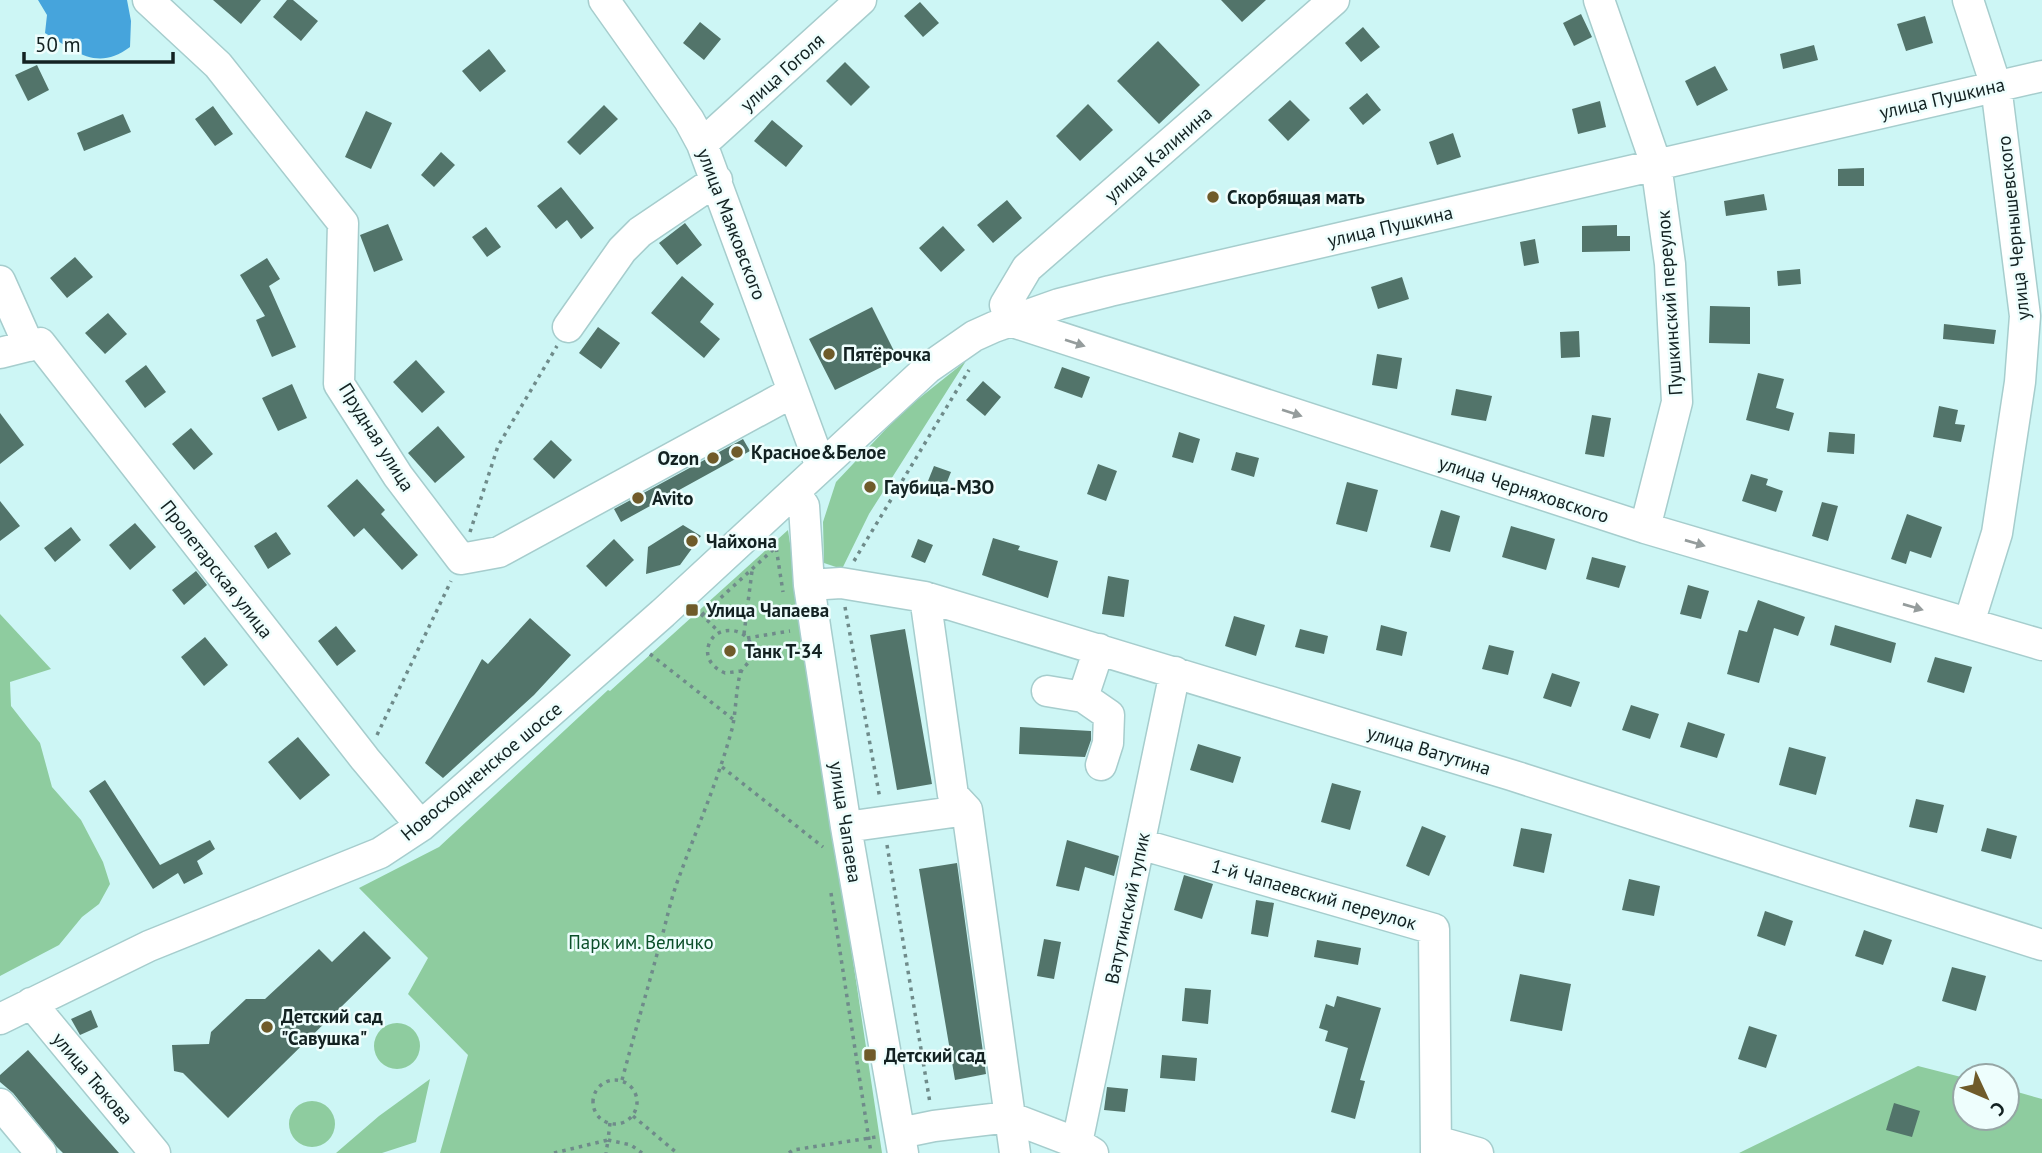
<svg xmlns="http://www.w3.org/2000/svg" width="2042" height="1153" viewBox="0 0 2042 1153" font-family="'PT Sans',sans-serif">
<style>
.green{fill:#8ecc9f}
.water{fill:#46a4dc}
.building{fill:#52746a}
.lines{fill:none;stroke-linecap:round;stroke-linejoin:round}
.minor-casing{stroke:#a6cdcd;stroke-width:33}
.path{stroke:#6f8b8a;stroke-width:3.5;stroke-dasharray:3.5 5;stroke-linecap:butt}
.minor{stroke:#fff;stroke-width:30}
.oneway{fill:#959c9c}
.poi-dot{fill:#6f5b2a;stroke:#eefefd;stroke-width:2.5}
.labels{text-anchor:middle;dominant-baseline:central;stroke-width:5;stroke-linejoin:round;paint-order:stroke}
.street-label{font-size:19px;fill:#132222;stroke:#eefefd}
.poi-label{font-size:19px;font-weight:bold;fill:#132222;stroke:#eefefd;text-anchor:start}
.park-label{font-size:19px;fill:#0b4f29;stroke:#eefefd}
</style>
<rect width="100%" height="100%" fill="#cdf6f5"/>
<path class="green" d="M 966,361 L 869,514 L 842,569 L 824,563 L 823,522 L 836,482 L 902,412 Z
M 788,530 L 882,1153 L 440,1153 L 468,1055 L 408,994 L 428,958 L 359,888 L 439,847 L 608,690 L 610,691 Z
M 0,614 L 51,669 L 10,682 L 11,706 L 40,743 L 52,787 L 81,820 L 103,862 L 110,884 L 99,904 L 82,917 L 59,945 L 0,976 Z
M374 1046a23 23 0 1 1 46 0a23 23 0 1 1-46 0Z
M 1918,1066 L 1965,1078 L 1965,1118 L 2007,1118 L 2007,1089 L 2042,1099 L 2042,1153 L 1739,1153 Z
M 430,1079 L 416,1142 L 382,1153 L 336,1153 L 379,1116 Z
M289 1124a23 23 0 1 1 46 0a23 23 0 1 1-46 0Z"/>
<path class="water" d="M 38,0 L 127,0 L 131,21 L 130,47 C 97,72 75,51 45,33 L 47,15 Z"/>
<path class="building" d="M 213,0 L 261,0 L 241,24 Z
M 287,0 L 293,0 L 318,21 L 301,41 L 273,17 Z
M 1221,0 L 1266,0 L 1242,22 Z
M 920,2 L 939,23 L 923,37 L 904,16 Z
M 1581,14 L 1592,37 L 1574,46 L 1563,23 Z
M 1925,16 L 1933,43 L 1906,51 L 1897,24 Z
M 700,22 L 721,39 L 704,60 L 683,43 Z
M 1363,27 L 1380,47 L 1361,62 L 1345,43 Z
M 1158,41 L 1200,85 L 1159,124 L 1117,81 Z
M 1814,45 L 1818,60 L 1783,69 L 1780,54 Z
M 489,49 L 506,71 L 480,92 L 462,71 Z
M 845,62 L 870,87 L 851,106 L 826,81 Z
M 37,65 L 49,90 L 28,101 L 15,75 Z
M 1715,66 L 1728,90 L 1697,106 L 1685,81 Z
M 1367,93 L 1381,110 L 1363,125 L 1349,108 Z
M 1290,100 L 1310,120 L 1288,141 L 1268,120 Z
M 1600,101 L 1606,127 L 1578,134 L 1572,109 Z
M 1088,104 L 1113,130 L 1080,161 L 1056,136 Z
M 604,105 L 618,119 L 580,155 L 567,142 Z
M 213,106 L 233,134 L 215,146 L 195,119 Z
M 366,111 L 392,123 L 371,169 L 345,157 Z
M 123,114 L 131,132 L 84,151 L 77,133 Z
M 772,120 L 803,146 L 786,167 L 754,141 Z
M 1453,133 L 1461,157 L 1437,165 L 1429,142 Z
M 441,152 L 455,165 L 434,187 L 421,175 Z
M 1864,168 L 1864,186 L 1838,186 L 1838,169 Z
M 561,187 L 594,228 L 581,239 L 567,220 L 556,229 L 537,206 Z
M 1764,194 L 1767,210 L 1726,216 L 1724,201 Z
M 1007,200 L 1022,218 L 993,243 L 977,225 Z
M 685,223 L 702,245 L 677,265 L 659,243 Z
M 388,224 L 403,260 L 374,272 L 360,235 Z
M 1617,225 L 1617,236 L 1630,236 L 1630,251 L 1582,252 L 1582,226 Z
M 943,226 L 965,250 L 941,272 L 919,248 Z
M 486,227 L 501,247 L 487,257 L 472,237 Z
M 1535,239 L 1539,263 L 1524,266 L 1520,242 Z
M 75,257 L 93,277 L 67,298 L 50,278 Z
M 267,258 L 280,279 L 269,286 L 296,347 L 272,357 L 256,320 L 265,316 L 240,275 Z
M 1800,269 L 1801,284 L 1778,286 L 1777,271 Z
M 682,276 L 714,304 L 700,322 L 720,339 L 704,358 L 651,313 Z
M 1402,277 L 1409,299 L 1378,309 L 1371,287 Z
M 1710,306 L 1750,307 L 1750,344 L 1709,343 Z
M 872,307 L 898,359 L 835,390 L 809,339 Z
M 108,313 L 127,334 L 105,354 L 85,333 Z
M 1944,324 L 1996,330 L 1994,344 L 1943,339 Z
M 598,327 L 620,343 L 601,369 L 579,353 Z
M 1579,331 L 1580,357 L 1561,358 L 1560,332 Z
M 1377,354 L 1402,358 L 1397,389 L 1372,385 Z
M 416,360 L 445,392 L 422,413 L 393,382 Z
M 146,365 L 166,392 L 145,408 L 125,381 Z
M 1062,367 L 1090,377 L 1082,398 L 1054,388 Z
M 1758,373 L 1784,379 L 1776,408 L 1794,413 L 1789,431 L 1746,420 Z
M 983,381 L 1001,397 L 985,416 L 966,400 Z
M 292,384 L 307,418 L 278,431 L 262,398 Z
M 1456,389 L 1492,396 L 1486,421 L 1451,415 Z
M 1939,406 L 1958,410 L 1955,424 L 1965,425 L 1961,442 L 1933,437 Z
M 0,413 L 24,445 L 0,464 Z
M 1592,415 L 1611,418 L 1604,457 L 1585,454 Z
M 438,426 L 465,457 L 435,483 L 408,453 Z
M 191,428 L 213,454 L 194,470 L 172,444 Z
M 1179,432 L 1200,439 L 1193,463 L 1172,457 Z
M 1829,432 L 1855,434 L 1854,454 L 1827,452 Z
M 743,439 L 750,451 L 621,522 L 614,509 Z
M 551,440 L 572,460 L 554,479 L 533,459 Z
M 1236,452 L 1259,458 L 1254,477 L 1231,470 Z
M 1098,464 L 1117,471 L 1106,501 L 1087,494 Z
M 934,466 L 951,472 L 945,487 L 928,481 Z
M 1751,474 L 1768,479 L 1766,485 L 1783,491 L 1776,512 L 1742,501 Z
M 357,479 L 385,510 L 381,514 L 418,555 L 402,570 L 364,528 L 354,537 L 327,506 Z
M 1347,482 L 1378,490 L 1367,532 L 1336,524 Z
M 0,501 L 20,526 L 0,541 Z
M 1822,502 L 1838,506 L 1828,541 L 1812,536 Z
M 1441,510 L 1460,516 L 1450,552 L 1430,547 Z
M 1907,514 L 1942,527 L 1931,558 L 1910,551 L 1906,564 L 1891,559 Z
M 135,523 L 156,547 L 130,570 L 109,545 Z
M 683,525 L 701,536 L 680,565 L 646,574 L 648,547 Z
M 1511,526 L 1555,539 L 1546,570 L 1502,557 Z
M 71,527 L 81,540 L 55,562 L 44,548 Z
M 276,532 L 291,554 L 268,569 L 254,546 Z
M 993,538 L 1020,546 L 1018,550 L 1058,561 L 1048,598 L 982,575 Z
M 614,539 L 634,560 L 606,587 L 586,566 Z
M 918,539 L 933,545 L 925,563 L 911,557 Z
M 1592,557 L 1626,566 L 1619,588 L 1586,579 Z
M 196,571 L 207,585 L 184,605 L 172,590 Z
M 1108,576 L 1129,580 L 1124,617 L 1102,614 Z
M 1688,585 L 1709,591 L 1701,619 L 1680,614 Z
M 1758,600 L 1805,617 L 1798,636 L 1774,628 L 1759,683 L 1727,674 L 1739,630 L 1747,632 Z
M 1234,616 L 1265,625 L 1256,656 L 1225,646 Z
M 530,618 L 571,655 L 534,695 L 443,778 L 425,763 L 482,659 L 488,664 Z
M 1381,625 L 1407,632 L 1402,656 L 1376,650 Z
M 1835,625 L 1896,643 L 1891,663 L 1830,645 Z
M 336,626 L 356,651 L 337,666 L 318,641 Z
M 905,629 L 932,784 L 897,790 L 870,635 Z
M 1300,629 L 1328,636 L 1324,654 L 1295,647 Z
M 205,637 L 228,665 L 204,686 L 181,657 Z
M 1489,645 L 1514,651 L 1508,675 L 1482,669 Z
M 1935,657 L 1972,667 L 1964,693 L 1927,682 Z
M 1552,673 L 1580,682 L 1571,707 L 1543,698 Z
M 1631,705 L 1659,714 L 1650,739 L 1622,730 Z
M 1688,722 L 1725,734 L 1717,758 L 1680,747 Z
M 1020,727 L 1091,731 L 1091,740 L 1085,757 L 1019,754 Z
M 298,737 L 330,775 L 300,800 L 268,762 Z
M 1198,744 L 1241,757 L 1233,783 L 1190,770 Z
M 1789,747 L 1826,757 L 1816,795 L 1779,785 Z
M 105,780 L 160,865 L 210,840 L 215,849 L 197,861 L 203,874 L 184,884 L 178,873 L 153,889 L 89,791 Z
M 1332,783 L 1361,791 L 1350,830 L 1321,822 Z
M 1916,799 L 1944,805 L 1937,833 L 1909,827 Z
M 1422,826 L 1446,836 L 1429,876 L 1406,866 Z
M 1521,828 L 1552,834 L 1544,873 L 1513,866 Z
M 1987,828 L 2017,836 L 2011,859 L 1981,851 Z
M 1067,840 L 1119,856 L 1114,876 L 1085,867 L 1079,891 L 1056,886 Z
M 957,863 L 986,1074 L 955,1080 L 919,869 Z
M 1184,875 L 1213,884 L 1202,919 L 1174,910 Z
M 1629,879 L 1660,886 L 1654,916 L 1622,910 Z
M 1256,900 L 1274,903 L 1268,937 L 1251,934 Z
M 1765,911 L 1793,921 L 1785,946 L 1757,936 Z
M 1864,930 L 1892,940 L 1883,965 L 1855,956 Z
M 364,931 L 391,958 L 228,1118 L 183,1073 L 174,1071 L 172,1045 L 209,1044 L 211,1032 L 246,999 L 265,999 L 319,949 L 332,962 Z
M 1044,939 L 1061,942 L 1054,979 L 1037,976 Z
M 1317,940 L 1361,948 L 1358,965 L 1314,957 Z
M 1952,967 L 1986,976 L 1976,1011 L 1942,1001 Z
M 1520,974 L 1571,984 L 1562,1031 L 1510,1021 Z
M 1185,988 L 1211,990 L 1208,1024 L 1182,1021 Z
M 1337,996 L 1381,1008 L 1360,1080 L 1365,1081 L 1355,1119 L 1331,1112 L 1348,1048 L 1325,1041 L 1328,1031 L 1319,1028 L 1326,1004 L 1334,1007 Z
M 91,1010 L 98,1027 L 80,1035 L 71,1019 Z
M 1749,1026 L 1777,1035 L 1766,1068 L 1738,1059 Z
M 28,1050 L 119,1153 L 63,1153 L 56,1146 L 13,1093 L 0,1082 L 0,1075 Z
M 1162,1055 L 1197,1058 L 1195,1081 L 1160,1078 Z
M 1107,1087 L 1128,1089 L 1125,1112 L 1104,1110 Z
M 1894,1103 L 1920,1111 L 1912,1137 L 1886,1130 Z"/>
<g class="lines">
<defs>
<path id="minor" d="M 148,0 L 218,65 L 343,223 L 339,384 L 398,476 L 461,559 L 499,552 L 793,392
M 604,0 L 689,120 L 702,144 L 821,467
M 1334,0 L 1027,268 L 1005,305 L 1010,321 L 1645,528 L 2042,645
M 1599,0 L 1656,164 L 1670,264 L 1677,402 L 1645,528
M 1968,0 L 1996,86 L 2025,316 L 2020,382 L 1997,533 L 1969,623
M 702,144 L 861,0
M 0,281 L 29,346
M 568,327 L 622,250 L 640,232 L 717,180
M 0,353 L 40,343 L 365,759 L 421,826
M 794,492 L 804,506 L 809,585 L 816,633 L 846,827 L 903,1153
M 809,585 L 841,583 L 925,597 L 1511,775 L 2042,945
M 925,597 L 953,795 L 967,810 L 1015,1153
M 1099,649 L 1083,697 L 1109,715 L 1108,743 L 1101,765
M 1047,691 L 1083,697
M 846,827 L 967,810
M 1140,844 L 1434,929 L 1436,1153
M 31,1003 L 155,1153
M 0,1019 L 149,946 L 380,853 L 421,826 L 663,613 L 928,368 L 974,336 L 994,327 L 1059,304 L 1110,291 L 2042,76
M 0,1104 L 41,1153
M 900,1133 L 934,1126 L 1009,1117 L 1077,1143 L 1093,1153
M 1436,1141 L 1478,1153
M 1077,1143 L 1175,672"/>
</defs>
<use href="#minor" class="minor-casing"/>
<path class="path" d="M 470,532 L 498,446 L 557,346
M 854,561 L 969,370
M 845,607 L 880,799
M 701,614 L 719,632
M 702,615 L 776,547 L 783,592
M 744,634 L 752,571
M 747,638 L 790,631
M 650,654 L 734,720
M 377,735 L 451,581
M 722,767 L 823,847
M 887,845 L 930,1103
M 831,893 L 871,1153
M 622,1080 C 634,1035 647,991 659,947 C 666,924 670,901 678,880 C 696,830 718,781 732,729 C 736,714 736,684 741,672 C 744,665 751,663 752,654 C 755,629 718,621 709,644 C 704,658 713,668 725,673 L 741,671
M593 1102a22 22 0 1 1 44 0a22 22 0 1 1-44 0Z
M 633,1116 L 677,1153
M 610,1123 L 608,1140 L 631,1145 L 642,1153
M 554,1153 L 608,1140 L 606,1153
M 789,1153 L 793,1150 L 876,1137"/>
<use href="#minor" class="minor"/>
</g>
<defs><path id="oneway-solid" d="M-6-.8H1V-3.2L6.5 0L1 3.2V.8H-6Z" transform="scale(1.75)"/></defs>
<g class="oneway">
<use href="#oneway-solid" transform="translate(1075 343) rotate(18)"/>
<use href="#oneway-solid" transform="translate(1292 413) rotate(18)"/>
<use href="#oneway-solid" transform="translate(1695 543) rotate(16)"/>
<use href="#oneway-solid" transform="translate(1913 607) rotate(16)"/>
</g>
<g class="poi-dot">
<circle cx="1213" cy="197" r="7"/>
<circle cx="829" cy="354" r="7"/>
<circle cx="737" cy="452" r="7"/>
<circle cx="713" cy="458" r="7"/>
<circle cx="870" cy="487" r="7"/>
<circle cx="638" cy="498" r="7"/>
<circle cx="692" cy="541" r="7"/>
<rect x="685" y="603" width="14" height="14" rx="3.5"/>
<circle cx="730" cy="651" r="7"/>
<circle cx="267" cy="1027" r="7"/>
<rect x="863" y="1048" width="14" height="14" rx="3.5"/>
</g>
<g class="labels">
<g class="street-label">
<text transform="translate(782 72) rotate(-42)">улица Гоголя</text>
<text transform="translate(1942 98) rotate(-13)">улица Пушкина</text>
<text transform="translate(1158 154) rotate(-41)">улица Калинина</text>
<text transform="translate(732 224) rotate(69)">улица Маяковского</text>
<text transform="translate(1390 226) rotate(-13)">улица Пушкина</text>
<text transform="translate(2013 228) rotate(-96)">улица Чернышевского</text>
<text transform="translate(1669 303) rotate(-94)">Пушкинский переулок</text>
<text transform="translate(377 437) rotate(58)">Прудная улица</text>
<text transform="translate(1524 489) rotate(18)">улица Черняховского</text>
<text transform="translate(217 569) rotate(52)">Пролетарская улица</text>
<text transform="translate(1429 750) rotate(17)">улица Ватутина</text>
<text transform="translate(481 771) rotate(-40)">Новосходненское шоссе</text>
<text transform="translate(846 822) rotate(81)">улица Чапаева</text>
<text transform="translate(1314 894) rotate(16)">1-й Чапаевский переулок</text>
<text transform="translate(1127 908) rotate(-78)">Ватутинский тупик</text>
<text transform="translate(93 1078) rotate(50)">улица Тюкова</text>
</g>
<g class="poi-label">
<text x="1227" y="197">Скорбящая мать</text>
<text x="843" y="354">Пятёрочка</text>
<text x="751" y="452">Красное&amp;Белое</text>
<text x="699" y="458" text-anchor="end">Ozon</text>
<text x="884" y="487">Гаубица-МЗО</text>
<text x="652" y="498">Avito</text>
<text x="706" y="541">Чайхона</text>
<text x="706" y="610">Улица Чапаева</text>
<text x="744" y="651">Танк Т-34</text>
<text x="281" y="1016">Детский сад<tspan x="281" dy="22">"Савушка"</tspan></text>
<text x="884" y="1055">Детский сад</text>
</g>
<g class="park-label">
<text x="641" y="942">Парк им. Величко</text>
</g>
</g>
<g transform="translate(1986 1097) rotate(134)"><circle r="33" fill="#eefefd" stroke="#96a6a5" stroke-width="2"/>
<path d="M0-5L12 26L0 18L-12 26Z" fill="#6f5b2a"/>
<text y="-10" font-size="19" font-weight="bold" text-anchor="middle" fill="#132222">С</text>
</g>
<path d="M24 52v10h149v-10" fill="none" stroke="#132222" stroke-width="3.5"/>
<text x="35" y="52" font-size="21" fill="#132222" stroke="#eefefd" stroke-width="5" paint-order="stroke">50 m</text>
</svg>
